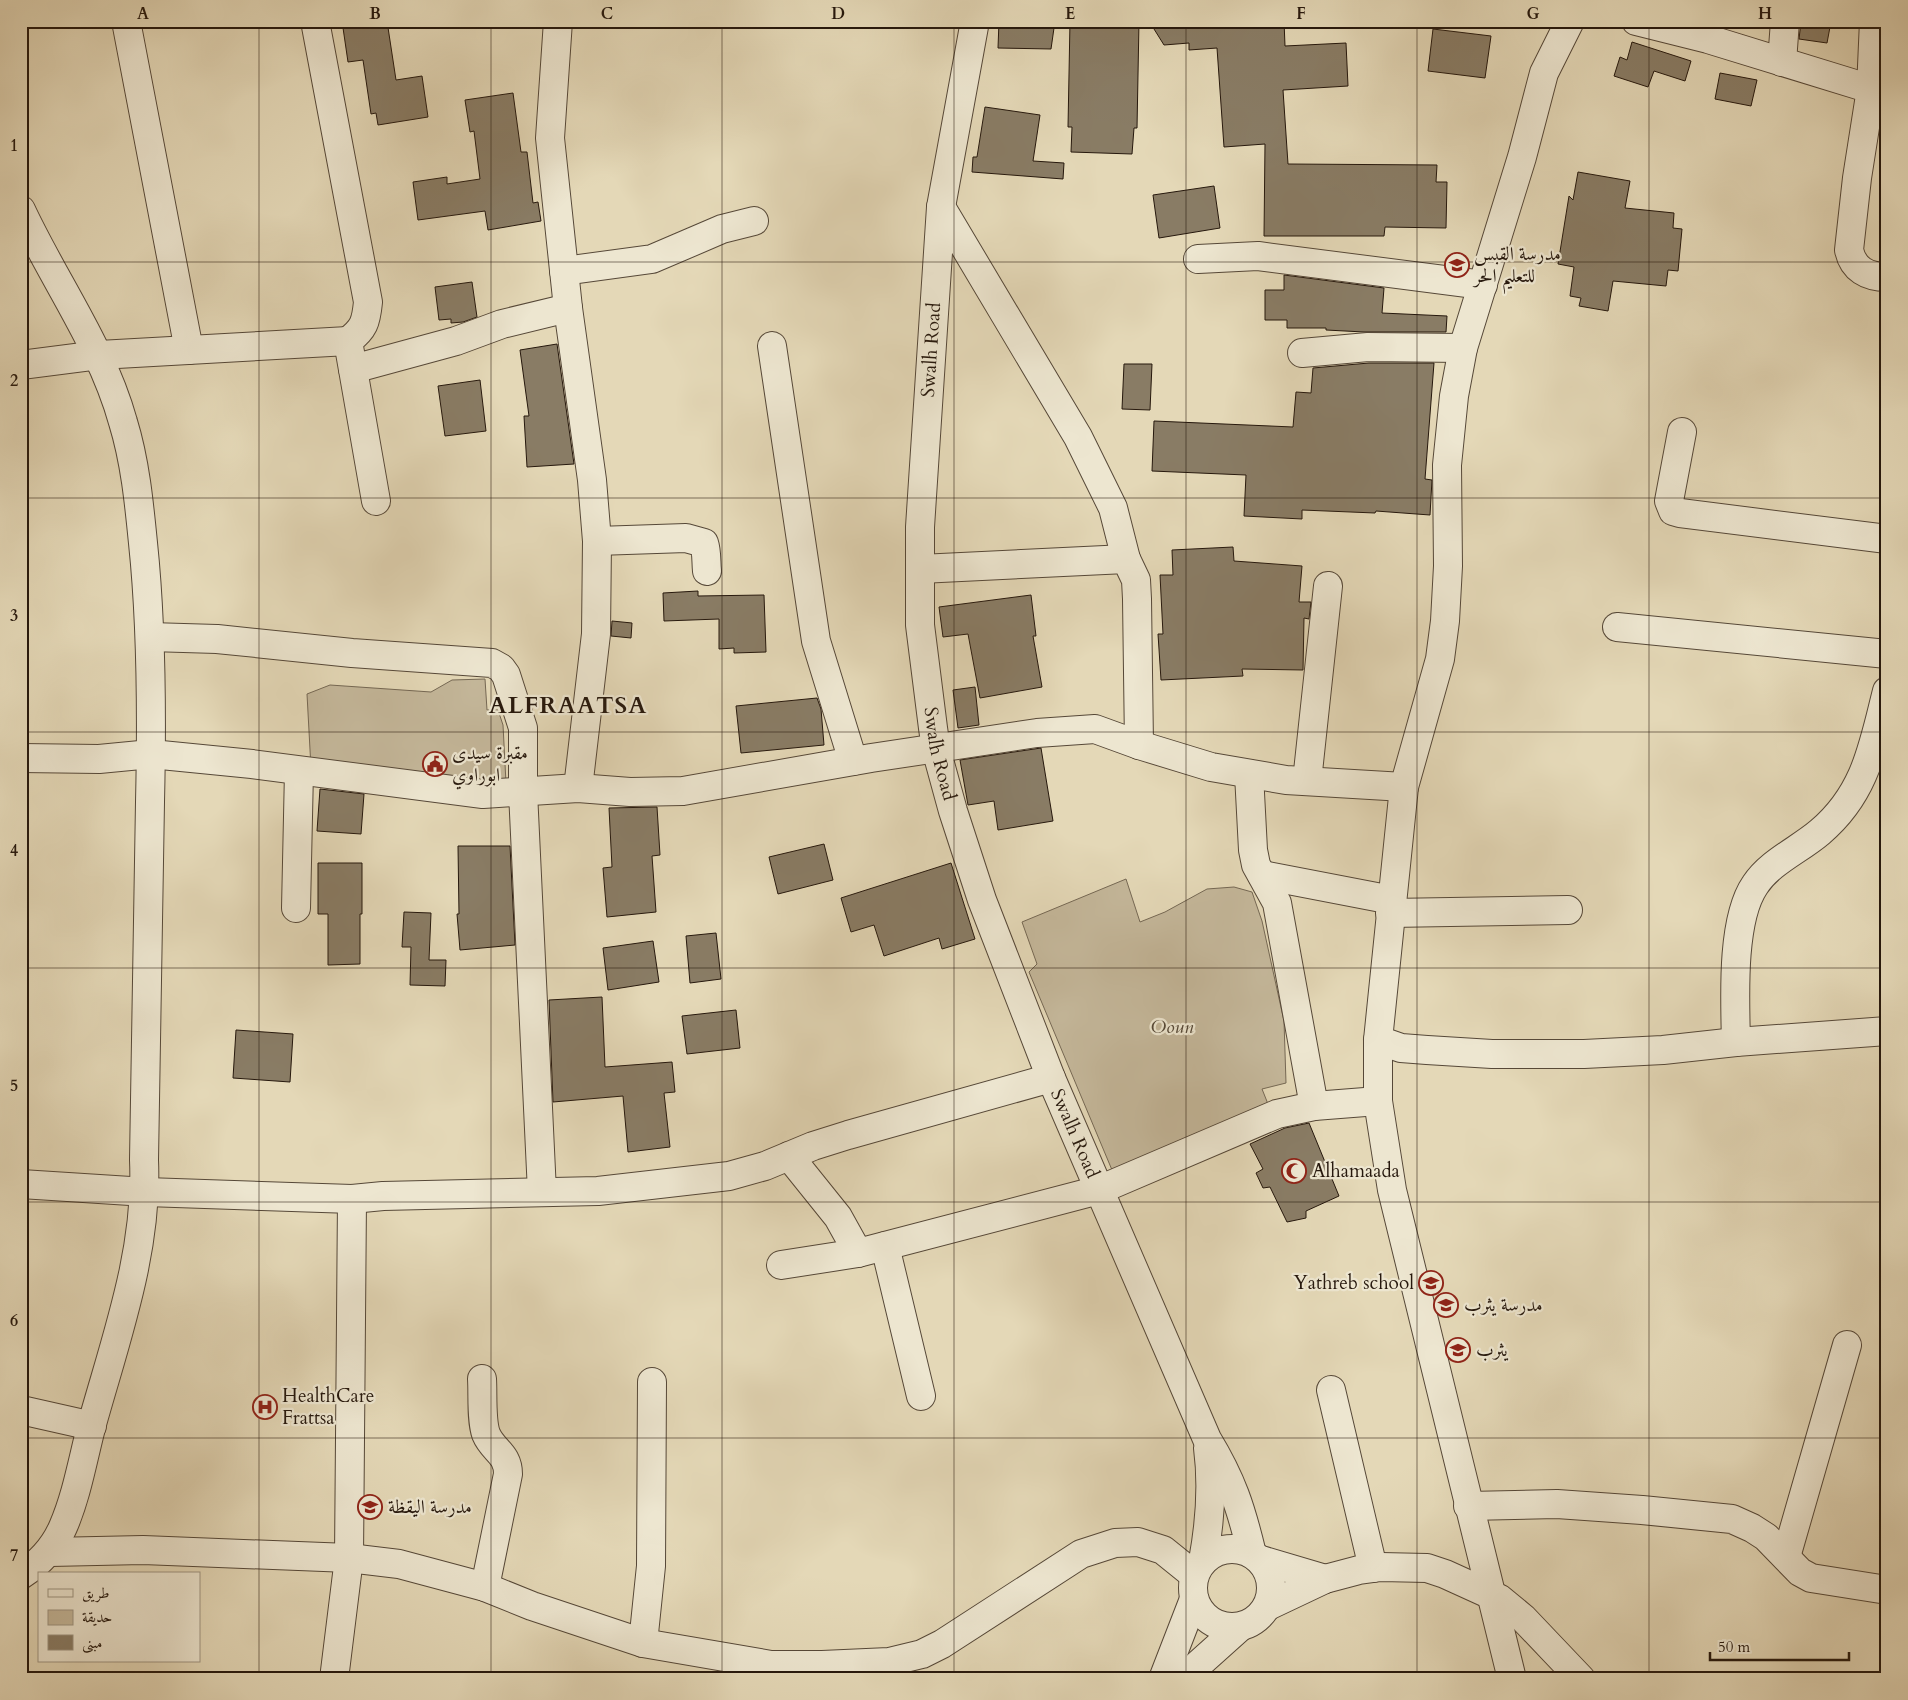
<svg xmlns="http://www.w3.org/2000/svg" width="1908" height="1700" viewBox="0 0 1908 1700" font-family="Cardo,Amiri,serif">
<style>
.green{fill:#c4b79a;stroke:#756854}
.building{fill:#897c65;stroke:#26180d}
.lines{fill:none;stroke-linecap:round;stroke-linejoin:round}
.minor-casing{stroke:#564838;stroke-width:30}
.minor{stroke:#ede6d0;stroke-width:28}
.grid{fill:none;stroke:#26180d;stroke-width:1;stroke-opacity:0.55}
.labels{text-anchor:middle;dominant-baseline:central;stroke-width:4.5;stroke-linejoin:round;paint-order:stroke}
.poi-label{font-size:19px;fill:#26180d;stroke:#ede6d0;text-anchor:start}
.street-label{font-size:19px;fill:#26180d;stroke:#ede6d0}
.park-label{font-size:19px;font-style:italic;fill:#554837;stroke:#ede6d0}
.district-label{font-size:24px;font-weight:bold;letter-spacing:1px;fill:#26180d;stroke:#ede6d0}
.neatline{fill:none;stroke:#26180d;stroke-width:2}
.grid-label{font-size:16px;text-anchor:middle;font-weight:bold;fill:#26180d}
</style>
<rect width="100%" height="100%" fill="#e4d8b7"/>
<filter id="stains"><feTurbulence type="fractalNoise" baseFrequency=".004" numOctaves="4"/><feColorMatrix values="0 0 0 0 .2 0 0 0 0 .09 0 0 0 0 .02 0 0 0 .5 -.17"/></filter>
<radialGradient id="worn" r=".72"><stop offset=".6" stop-color="#630" stop-opacity="0"/><stop offset="1" stop-color="#630" stop-opacity=".3"/></radialGradient>
<path class="green" d="M 485,679 L 487,710 L 498,710 L 503,725 L 506,783 L 311,768 L 307,694 L 330,685 L 431,692 L 452,680 Z
M 1126,879 L 1140,922 L 1165,912 L 1207,889 L 1234,887 L 1252,892 L 1262,921 L 1284,1021 L 1286,1083 L 1262,1089 L 1268,1104 L 1112,1170 L 1029,972 L 1037,964 L 1022,922 Z"/>
<path class="building" d="M 342,21 L 387,21 L 396,80 L 422,76 L 428,117 L 378,125 L 376,113 L 371,114 L 363,60 L 348,62 Z
M 999,21 L 1055,21 L 1051,49 L 998,48 Z
M 1070,21 L 1139,21 L 1137,128 L 1134,128 L 1132,154 L 1071,152 L 1072,127 L 1068,127 Z
M 1149,21 L 1284,21 L 1285,46 L 1346,43 L 1348,86 L 1283,90 L 1288,164 L 1437,165 L 1436,182 L 1447,182 L 1446,228 L 1385,227 L 1384,236 L 1264,236 L 1265,144 L 1224,147 L 1217,48 L 1189,50 L 1189,43 L 1164,45 Z
M 1801,22 L 1830,27 L 1827,43 L 1799,39 Z
M 1433,29 L 1491,36 L 1485,78 L 1428,71 Z
M 1632,42 L 1691,61 L 1685,81 L 1654,71 L 1648,87 L 1614,76 L 1620,57 L 1627,60 Z
M 1720,73 L 1757,80 L 1751,106 L 1715,99 Z
M 513,93 L 521,152 L 527,152 L 533,203 L 538,202 L 541,221 L 488,230 L 485,211 L 418,220 L 413,182 L 447,177 L 447,184 L 480,179 L 474,131 L 470,132 L 465,100 Z
M 985,107 L 1040,115 L 1033,161 L 1064,163 L 1063,179 L 972,172 L 973,157 L 977,157 Z
M 1578,172 L 1630,181 L 1625,208 L 1674,213 L 1673,228 L 1682,229 L 1678,271 L 1668,270 L 1666,286 L 1613,281 L 1608,311 L 1579,306 L 1581,298 L 1570,296 L 1574,267 L 1558,264 L 1569,196 L 1573,200 Z
M 1214,186 L 1220,228 L 1159,238 L 1153,195 Z
M 1284,275 L 1384,288 L 1382,313 L 1447,316 L 1446,332 L 1364,332 L 1326,330 L 1326,328 L 1287,328 L 1287,320 L 1265,320 L 1265,290 L 1284,290 Z
M 472,282 L 477,317 L 463,322 L 451,323 L 451,319 L 439,320 L 435,287 Z
M 557,344 L 574,464 L 527,467 L 524,416 L 529,416 L 520,350 Z
M 1369,363 L 1434,363 L 1425,479 L 1432,480 L 1430,515 L 1376,511 L 1375,513 L 1302,510 L 1302,519 L 1244,516 L 1246,475 L 1152,471 L 1154,421 L 1293,427 L 1296,392 L 1311,393 L 1313,368 Z
M 1124,364 L 1152,364 L 1150,410 L 1122,409 Z
M 480,380 L 486,431 L 445,436 L 438,386 Z
M 1233,547 L 1234,561 L 1302,566 L 1299,602 L 1311,602 L 1309,619 L 1304,618 L 1303,670 L 1242,669 L 1243,676 L 1161,680 L 1158,634 L 1163,634 L 1160,575 L 1173,575 L 1172,550 Z
M 698,591 L 698,596 L 764,595 L 766,652 L 734,653 L 734,648 L 719,649 L 719,619 L 664,621 L 663,593 Z
M 1031,595 L 1036,636 L 1033,636 L 1042,687 L 980,698 L 968,634 L 943,637 L 939,607 Z
M 612,621 L 632,623 L 631,638 L 611,636 Z
M 975,687 L 979,725 L 958,728 L 953,690 Z
M 817,698 L 821,709 L 824,745 L 741,753 L 736,706 Z
M 1041,748 L 1053,821 L 998,830 L 994,801 L 968,805 L 960,760 Z
M 320,789 L 364,794 L 361,834 L 317,831 Z
M 657,807 L 660,855 L 652,856 L 656,912 L 607,917 L 603,868 L 612,867 L 609,808 Z
M 824,844 L 833,880 L 778,894 L 769,857 Z
M 458,846 L 510,846 L 515,945 L 460,950 L 457,914 L 459,914 Z
M 318,863 L 362,863 L 362,914 L 360,914 L 360,964 L 328,965 L 328,914 L 318,914 Z
M 951,863 L 975,939 L 942,949 L 939,938 L 884,956 L 874,925 L 851,932 L 841,898 Z
M 404,912 L 431,913 L 429,960 L 446,960 L 445,986 L 410,985 L 411,947 L 402,947 Z
M 716,933 L 721,979 L 690,983 L 686,936 Z
M 653,941 L 659,982 L 608,990 L 603,948 Z
M 602,997 L 605,1067 L 672,1062 L 675,1092 L 664,1093 L 670,1147 L 628,1152 L 623,1096 L 553,1102 L 549,1000 Z
M 736,1010 L 740,1048 L 687,1054 L 682,1016 Z
M 236,1030 L 293,1034 L 290,1082 L 233,1078 Z
M 1309,1123 L 1339,1196 L 1306,1211 L 1306,1218 L 1287,1222 L 1270,1187 L 1263,1188 L 1256,1173 L 1263,1169 L 1250,1144 L 1285,1128 Z"/>
<g class="lines">
<defs>
<g id="minor">
<path d="M 126,21 L 189,350"/>
<path d="M 315,21 L 368,302 C 366,322 364,329 348,341 L 376,501"/>
<path d="M 558,21 L 550,138 L 568,308 L 592,480 L 597,541 L 596,634 L 578,788"/>
<path id="s1" d="M 975,21 L 941,207 L 920,527 L 920,625 L 933,728 L 936,749 L 953,811 L 982,900 L 1051,1078 L 1207,1439 C 1232,1480 1241,1508 1252,1554"/>
<path d="M 1636,21 L 1708,39 L 1871,89"/>
<path d="M 1874,21 L 1871,89 L 1857,178 L 1849,250 C 1853,269 1867,277 1887,277"/>
<path d="M 1782,62 L 1785,21"/>
<path d="M 941,207 L 1078,437 L 1113,508 L 1126,559"/>
<path d="M 21,210 C 54,281 102,346 123,422 C 135,461 139,502 143,543 C 152,629 152,716 150,802 C 148,922 146,1041 144,1160 C 148,1251 116,1338 92,1424 C 83,1458 77,1495 63,1527 C 54,1548 40,1563 21,1575"/>
<path d="M 1198,259 L 1258,256 L 1483,285"/>
<path d="M 564,271 L 652,259 L 722,229 L 754,221"/>
<path d="M 772,346 L 816,641 L 853,761"/>
<path d="M 1302,353 L 1368,347 L 1463,348"/>
<path d="M 21,365 L 99,355 L 348,341"/>
<path d="M 353,369 L 456,341 L 502,324 L 568,308"/>
<path d="M 1682,432 L 1669,501 L 1673,511 L 1680,513 L 1887,539"/>
<path d="M 597,541 L 686,538 L 704,543 C 707,552 706,561 707,571"/>
<path d="M 920,569 L 1126,559 L 1136,580 L 1137,599 L 1139,745"/>
<path d="M 1617,627 L 1887,654"/>
<path d="M 150,637 L 217,639 L 352,653 L 492,663 L 501,668 L 506,675 L 523,728 L 523,792 L 542,1192"/>
<path d="M 21,758 L 99,759 L 151,754 L 252,764 L 483,794 L 578,788 L 630,792 L 683,791 L 871,758 L 1037,733 L 1095,729 L 1139,745 L 1211,767 L 1286,780 L 1404,787"/>
<path d="M 1249,774 L 1253,850 L 1256,865 L 1277,903 L 1314,1106"/>
<path d="M 1307,781 L 1328,586"/>
<path d="M 1262,875 L 1392,900"/>
<path d="M 296,908 L 299,771"/>
<path d="M 1390,913 L 1568,910"/>
<path d="M 1378,1040 L 1401,1048 L 1427,1050 L 1492,1054 L 1584,1054 L 1663,1050 L 1736,1042 L 1887,1031"/>
<path d="M 1736,1042 C 1735,999 1731,920 1755,885 C 1770,862 1799,850 1820,832 C 1866,793 1873,746 1887,691"/>
<path d="M 789,1156 L 838,1217 L 858,1253"/>
<path d="M 21,1184 L 146,1192 L 352,1199 L 383,1196 L 598,1191 L 729,1176 L 765,1166 L 813,1146 L 848,1135 L 1051,1078"/>
<path d="M 885,1246 L 921,1396"/>
<path d="M 781,1265 L 858,1253 L 1099,1190 L 1277,1114 L 1314,1106 L 1378,1101"/>
<path d="M 482,1379 C 483,1394 481,1420 486,1434 C 493,1451 508,1453 508,1474 L 485,1587"/>
<path d="M 1331,1390 L 1373,1568"/>
<path d="M 21,1410 L 92,1426"/>
<path d="M 1468,1506 L 1557,1504 L 1642,1510 L 1732,1519 L 1752,1528 L 1766,1537 L 1800,1572 L 1811,1578 L 1887,1590"/>
<circle cx="1232" cy="1588" r="39"/>
<path d="M 50,1552 L 143,1550 L 349,1558 L 399,1564 L 485,1587 L 532,1606 L 643,1643 L 771,1665 L 822,1665 L 889,1662 L 922,1654 L 942,1644 L 1081,1554 L 1115,1543 L 1138,1542 L 1163,1550 L 1194,1575"/>
<path d="M 1786,1557 L 1847,1345"/>
<path d="M 1261,1560 L 1325,1579"/>
<path d="M 1203,1561 C 1210,1523 1213,1486 1208,1448"/>
<path d="M 1268,1606 L 1325,1579 L 1359,1570 L 1381,1567 L 1427,1568 L 1445,1574 L 1500,1599 L 1523,1618 L 1581,1679"/>
<path d="M 643,1643 L 651,1566 L 652,1382"/>
<path d="M 334,1679 L 349,1558 L 352,1199"/>
<path d="M 1163,1679 L 1194,1599"/>
<path d="M 1182,1679 L 1240,1627"/>
<path d="M 1512,1679 L 1392,1190 L 1378,1101 L 1378,1040 L 1404,787 L 1440,659 L 1445,621 L 1448,566 L 1447,465 L 1454,396 L 1463,348 L 1522,157 L 1544,73 L 1570,21"/>
</g>
</defs>
<use href="#minor" class="minor-casing"/>
<use href="#minor" class="minor"/>
</g>
<path class="grid" d="M 259,21 L 259,1679M 491,21 L 491,1679M 722,21 L 722,1679M 954,21 L 954,1679M 1186,21 L 1186,1679M 1417,21 L 1417,1679M 1649,21 L 1649,1679M 21,262 L 1887,262M 21,498 L 1887,498M 21,732 L 1887,732M 21,968 L 1887,968M 21,1202 L 1887,1202M 21,1438 L 1887,1438"/>
<defs>
<symbol id="school-ring" viewBox="-11 -11 22 22"><circle r="9.5" fill="#ede6d0" stroke="#8f2418" stroke-width="1.5"/><path d="M0-5L7-2L0 1L-7-2ZM-4 1L0 2.5L4 1V4Q0 6-4 4Z" fill="#8f2418"/></symbol>
<symbol id="civic-ring" viewBox="-11 -11 22 22"><circle r="9.5" fill="#ede6d0" stroke="#8f2418" stroke-width="1.5"/><path d="M-.6-6.5H3V-4.5H.6V-3L4-1V1h2V6H-6V1h2V-1L-.6-3ZM-1.2 2.5V6h2.4V2.5Z" fill="#8f2418"/></symbol>
<symbol id="mosque-ring" viewBox="-11 -11 22 22"><circle r="9.5" fill="#ede6d0" stroke="#8f2418" stroke-width="1.5"/><path d="M3.5-4.9A6 6 0 1 0 3.5 4.9A5 5 0 1 1 3.5-4.9Z" fill="#8f2418"/></symbol>
<symbol id="hospital-ring" viewBox="-11 -11 22 22"><circle r="9.5" fill="#ede6d0" stroke="#8f2418" stroke-width="1.5"/><path d="M-5-5h3v3.5h4V-5h3V5h-3V1.5h-4V5h-3Z" fill="#8f2418"/></symbol>
</defs>
<g fill-rule="evenodd">
<use href="#school-ring" x="1443" y="251" width="28" height="28"/>
<use href="#civic-ring" x="421" y="750" width="28" height="28"/>
<use href="#mosque-ring" x="1280" y="1157" width="28" height="28"/>
<use href="#school-ring" x="1417" y="1269" width="28" height="28"/>
<use href="#school-ring" x="1432" y="1291" width="28" height="28"/>
<use href="#school-ring" x="1444" y="1336" width="28" height="28"/>
<use href="#hospital-ring" x="251" y="1393" width="28" height="28"/>
<use href="#school-ring" x="356" y="1493" width="28" height="28"/>
</g>
<g class="labels">
<g class="poi-label">
<text x="1474" y="254">مدرسة القبس<tspan x="1474" dy="22">للتعليم الحر</tspan></text>
<text x="452" y="753">مقبرة سيدى<tspan x="452" dy="22">ابوراوي</tspan></text>
<text x="1312" y="1171">Alhamaada</text>
<text x="1414" y="1283" text-anchor="end">Yathreb school</text>
<text x="1464" y="1305">مدرسة يثرب</text>
<text x="1476" y="1350">يثرب</text>
<text x="282" y="1396">HealthCare<tspan x="282" dy="22">Frattsa</tspan></text>
<text x="388" y="1507">مدرسة اليقظة</text>
</g>
<g class="street-label">
<text transform="translate(931 350) rotate(-86)">Swalh Road</text>
<text stroke="none"><textPath href="#s1" startOffset="738">Swalh Road</textPath></text>
<text stroke="none"><textPath href="#s1" startOffset="1142">Swalh Road</textPath></text>
</g>
<g class="park-label">
<text x="1172" y="1027">Ooun</text>
</g>
<g class="district-label">
<text x="568" y="705">ALFRAATSA</text>
</g>
</g>
<rect width="1908" height="1700" fill="none" stroke="#e4d8b7" stroke-width="55"/>
<rect x="38" y="1572" width="162" height="90" fill="#ede6d0" stroke="#9d9482"/>
<rect x="48" y="1589" width="25" height="8" fill="#ede6d0" stroke="#9d9482"/>
<text x="82" y="1598" font-size="15" fill="#26180d">طريق</text>
<rect x="48" y="1610" width="25" height="15" fill="#c4b79a" stroke="#9d9482"/>
<text x="82" y="1622" font-size="15" fill="#26180d">حديقة</text>
<rect x="48" y="1635" width="25" height="15" fill="#897c65" stroke="#9d9482"/>
<text x="82" y="1648" font-size="15" fill="#26180d">مبنى</text>
<path d="M1710 1652v8h139v-8" fill="none" stroke="#26180d" stroke-width="2.5"/>
<text x="1718" y="1652" font-size="15" fill="#26180d" stroke="#ede6d0" stroke-width="4" paint-order="stroke">50 m</text>
<rect x="28" y="28" width="1852" height="1644" class="neatline"/>
<g class="grid-label">
<text x="143" y="19">A</text>
<text x="375" y="19">B</text>
<text x="607" y="19">C</text>
<text x="838" y="19">D</text>
<text x="1070" y="19">E</text>
<text x="1301" y="19">F</text>
<text x="1533" y="19">G</text>
<text x="1765" y="19">H</text>
<text x="14" y="151">1</text>
<text x="14" y="386">2</text>
<text x="14" y="621">3</text>
<text x="14" y="856">4</text>
<text x="14" y="1091">5</text>
<text x="14" y="1326">6</text>
<text x="14" y="1561">7</text>
</g>
<rect width="100%" height="100%" filter="url(#stains)"/>
<rect width="100%" height="100%" fill="url(#worn)"/>
</svg>
